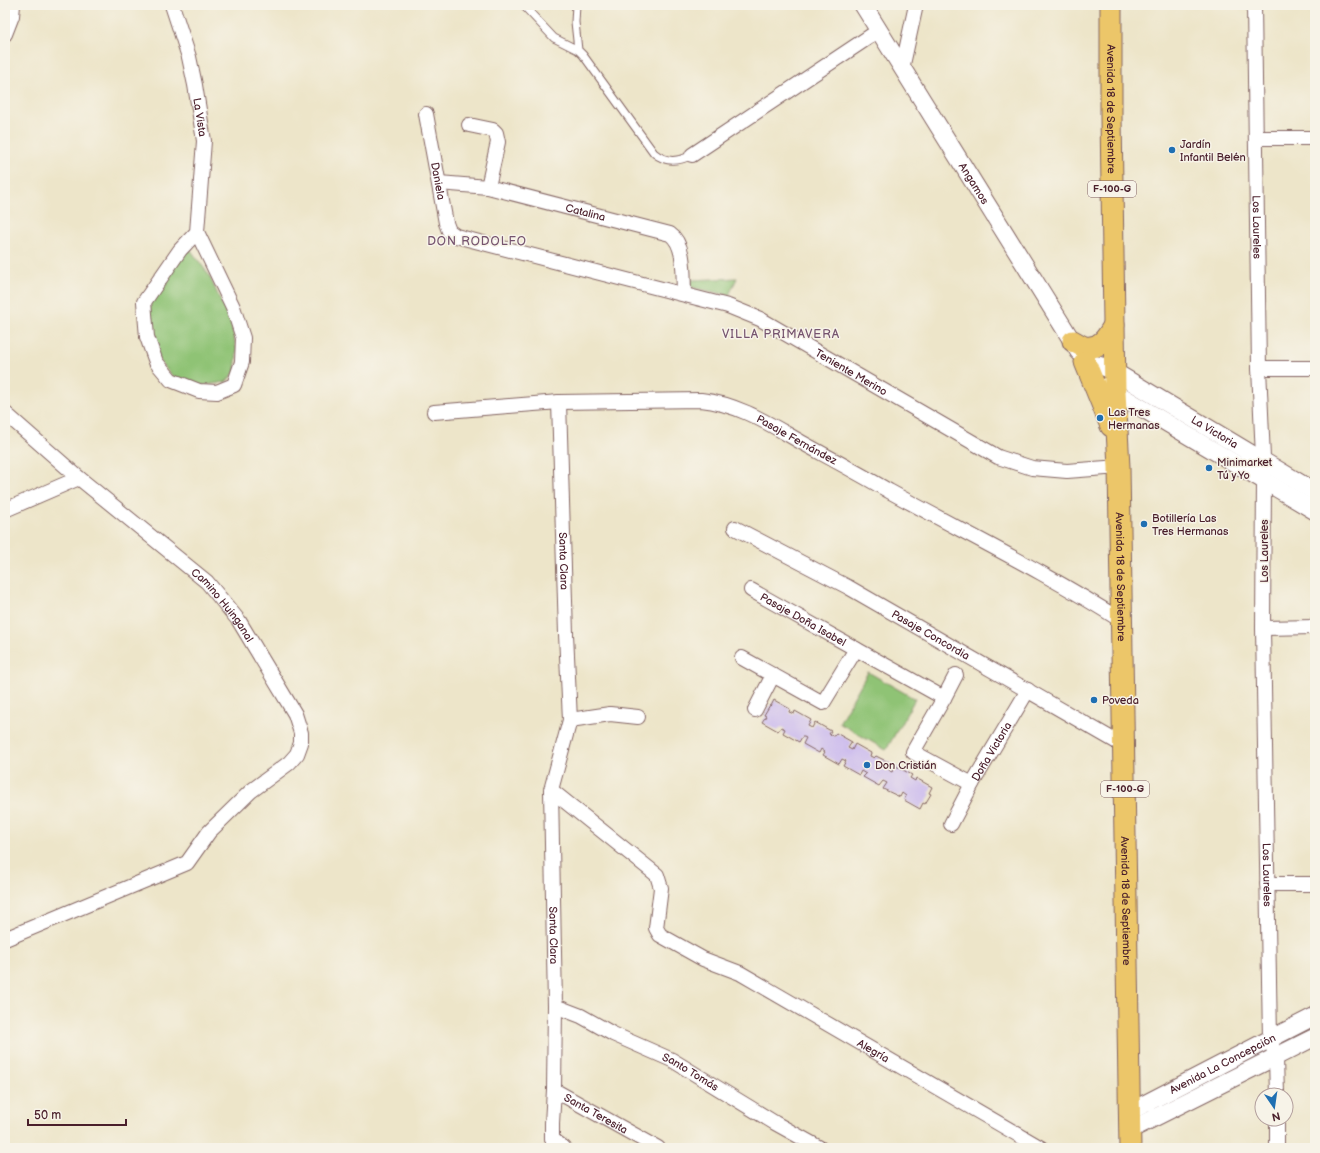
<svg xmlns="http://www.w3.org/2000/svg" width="1320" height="1153" viewBox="0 0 1320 1153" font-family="'Balsamiq Sans',sans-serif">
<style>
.green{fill:#8fc374;stroke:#6c7150}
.building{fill:#c8b6ee}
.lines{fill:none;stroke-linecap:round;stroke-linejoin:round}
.service-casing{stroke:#836462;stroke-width:9}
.minor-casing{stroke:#836462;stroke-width:16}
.tertiary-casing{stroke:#836462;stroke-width:19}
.primary-casing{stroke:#836462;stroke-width:23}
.service{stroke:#fff;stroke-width:7}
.minor{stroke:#fff;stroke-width:14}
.tertiary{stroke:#fff;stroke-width:17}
.primary{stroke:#ecc669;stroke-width:21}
.poi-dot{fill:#1f6fb2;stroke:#f7f3e8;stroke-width:1.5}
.labels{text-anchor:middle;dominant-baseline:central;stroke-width:3;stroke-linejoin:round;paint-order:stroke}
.shield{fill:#f7f3e8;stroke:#7e5f64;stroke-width:1}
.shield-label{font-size:10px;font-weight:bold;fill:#4a1f2b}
.street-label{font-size:11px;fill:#4a1f2b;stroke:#f7f3e8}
.poi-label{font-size:11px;fill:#4a1f2b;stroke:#f7f3e8;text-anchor:start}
.neighbourhood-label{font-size:12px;letter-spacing:1px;fill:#76546f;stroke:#f7f3e8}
</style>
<rect width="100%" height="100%" fill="#f7f3e8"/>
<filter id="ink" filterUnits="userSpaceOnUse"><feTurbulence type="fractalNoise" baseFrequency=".025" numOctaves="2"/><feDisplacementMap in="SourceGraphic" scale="8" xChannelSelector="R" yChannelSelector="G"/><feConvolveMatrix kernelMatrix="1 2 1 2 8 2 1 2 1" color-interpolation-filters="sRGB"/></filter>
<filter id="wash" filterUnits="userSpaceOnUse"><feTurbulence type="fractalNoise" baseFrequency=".012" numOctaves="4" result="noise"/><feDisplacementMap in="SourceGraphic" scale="16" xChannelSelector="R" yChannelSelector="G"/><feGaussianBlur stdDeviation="0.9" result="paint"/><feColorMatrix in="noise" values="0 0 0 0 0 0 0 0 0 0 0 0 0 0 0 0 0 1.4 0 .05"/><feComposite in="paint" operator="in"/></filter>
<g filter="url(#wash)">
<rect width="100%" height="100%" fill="#ede5c9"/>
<path class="green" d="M 190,249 L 209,275 L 231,324 L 237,351 L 235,372 L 226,382 L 199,386 L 176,380 L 158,360 L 147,304 L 174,262 Z
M 737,278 L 729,295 L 690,287 L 690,280 Z
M 868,672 L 915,699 L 886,750 L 839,723 Z"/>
<g id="blocks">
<path class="building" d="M 774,700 L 790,709 L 789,712 L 794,714 L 795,711 L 811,720 L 808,726 L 812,728 L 815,722 L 831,731 L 829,734 L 834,736 L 836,733 L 852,742 L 848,748 L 852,750 L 855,744 L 871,753 L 870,756 L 874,758 L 876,756 L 892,764 L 889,770 L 890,771 L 892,772 L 896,766 L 912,775 L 910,778 L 915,781 L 916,778 L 932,787 L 929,793 L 931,794 L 925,804 L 923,803 L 920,809 L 904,800 L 906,796 L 902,793 L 900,797 L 883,789 L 887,783 L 883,781 L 879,786 L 863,777 L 866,774 L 861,771 L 859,775 L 843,766 L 846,761 L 842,759 L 839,764 L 823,755 L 825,752 L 821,749 L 819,753 L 803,744 L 806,738 L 804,737 L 802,737 L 799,742 L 783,733 L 785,729 L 781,727 L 778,731 L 762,722 L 766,716 L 764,715 L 770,705 L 771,706 Z"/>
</g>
</g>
<g filter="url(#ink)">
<use href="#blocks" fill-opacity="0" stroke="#836462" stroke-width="1"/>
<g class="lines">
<defs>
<path id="service" d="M 523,5 L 554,38 L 578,50 L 583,55 L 654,153 C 666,163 678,162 692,155
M 576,5 L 575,22 L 578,50"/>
<g id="minor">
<path id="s1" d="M 172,5 L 189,57 L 195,85 L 204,141 L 197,232 L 233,307 L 243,338 L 242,362 L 234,385 L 217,392 L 199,391 L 171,380 L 156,362 L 147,337 L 144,302 L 180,250 L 197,232"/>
<path id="s2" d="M 1254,5 L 1259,368 L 1264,480 L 1263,628 L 1270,1039 L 1276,1057 L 1277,1095"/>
<path d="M 5,34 L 12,16 L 13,5"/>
<path d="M 902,69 L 916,5"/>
<path id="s3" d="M 426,114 L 446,223 L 449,231 L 456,236 L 728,306 L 760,319 L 998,457 L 1032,468 L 1067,471 L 1119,467"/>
<path d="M 469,125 L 493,130 L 496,133 L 498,142 L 488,187"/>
<path d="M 1256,138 L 1315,138"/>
<path d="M 692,155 L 878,31"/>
<path id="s4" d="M 439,183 L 488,187 L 670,234 C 686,245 683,276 684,294"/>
<path d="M 1259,368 L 1315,368"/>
<path id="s5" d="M 559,402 L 566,634 L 570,720 L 551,790 L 555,1006 L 554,1090 L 552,1123 L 552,1139 L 564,1148"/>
<path id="s6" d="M 434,412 L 559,402 L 701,400 C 739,404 769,424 801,442 C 830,458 860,474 889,491 C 967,534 1047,573 1122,621"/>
<path id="s7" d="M 5,413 L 79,478 L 207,582 L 239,621 L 295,714 L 301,733 L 301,743 L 297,754 L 289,763 L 251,791 L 209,832 L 187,863 L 5,939"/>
<path d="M 5,510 L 79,478"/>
<path id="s8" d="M 735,528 L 848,587 L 1124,746"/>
<path id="s9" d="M 751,590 L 856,649"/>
<path d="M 1263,628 L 1315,627"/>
<path id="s10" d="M 742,658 L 823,703 L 856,649 L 944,698 L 913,752 L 972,784 L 1028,690"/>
<path d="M 944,698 L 956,675"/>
<path d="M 755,710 L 773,675"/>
<path d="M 570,720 L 610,714 L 638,717"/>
<path id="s11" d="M 551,790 L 657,875 L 661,888 L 656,928 L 660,935 L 703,959 L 740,973 L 1041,1148"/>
<path d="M 951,824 L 972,784"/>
<path d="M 1267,884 L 1315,884"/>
<path id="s12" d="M 555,1006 L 581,1016 L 613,1034 L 672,1060 L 775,1123 L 820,1148"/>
<path id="s13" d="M 554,1090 L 658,1148"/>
<path d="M 1277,1119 L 1277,1148"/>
</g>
<g id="tertiary">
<path id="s14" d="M 863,5 L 1079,352"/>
<path id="s15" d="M 1085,362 L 1102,366 L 1115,372 L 1315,492"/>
<path d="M 1108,386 L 1115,392 L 1315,511"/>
<path id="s16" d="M 1131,1111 L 1270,1039 L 1315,1016"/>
<path d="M 1130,1130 L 1315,1037"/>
</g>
<g id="primary">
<path id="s17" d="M 1111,5 L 1111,116 L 1115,392 L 1119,467 L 1130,1148"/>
<path d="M 1073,341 C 1077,343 1080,346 1085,347 C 1100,350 1108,336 1114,325"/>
<path d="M 1085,362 L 1111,426"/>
</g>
</defs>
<use href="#service" class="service-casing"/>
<use href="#minor" class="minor-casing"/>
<use href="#tertiary" class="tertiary-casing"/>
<use href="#primary" class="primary-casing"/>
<use href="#service" class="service"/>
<use href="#minor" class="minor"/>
<use href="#tertiary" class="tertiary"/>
<use href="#primary" class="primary"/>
</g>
</g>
<g class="poi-dot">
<circle cx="1172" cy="150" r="4"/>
<circle cx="1100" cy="418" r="4"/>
<circle cx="1209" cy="468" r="4"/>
<circle cx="1144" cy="524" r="4"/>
<circle cx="1094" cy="700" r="4"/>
<circle cx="867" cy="765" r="4"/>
</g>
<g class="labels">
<g class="shield">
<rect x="1088" y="181" width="48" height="16" rx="3"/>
<rect x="1101" y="781" width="48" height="16" rx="3"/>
</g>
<g class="shield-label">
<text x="1112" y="189">F-100-G</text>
<text x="1125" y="789">F-100-G</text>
</g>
<g class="street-label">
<text stroke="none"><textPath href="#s17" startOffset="104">Avenida 18 de Septiembre</textPath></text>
<text stroke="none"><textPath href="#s1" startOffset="116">La Vista</textPath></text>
<text stroke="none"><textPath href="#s3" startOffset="68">Daniela</textPath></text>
<text stroke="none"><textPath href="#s14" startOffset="210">Angamos</textPath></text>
<text stroke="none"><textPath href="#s4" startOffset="150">Catalina</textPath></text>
<text stroke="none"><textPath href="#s2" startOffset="222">Los Laureles</textPath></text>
<text stroke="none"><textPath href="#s3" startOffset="549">Teniente Merino</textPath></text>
<text stroke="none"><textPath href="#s15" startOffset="148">La Victoria</textPath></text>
<text stroke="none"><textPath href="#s6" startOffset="372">Pasaje Fernández</textPath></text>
<text transform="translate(1264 551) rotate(-90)">Los Laureles</text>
<text stroke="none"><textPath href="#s5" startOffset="159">Santa Clara</textPath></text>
<text stroke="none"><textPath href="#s17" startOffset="572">Avenida 18 de Septiembre</textPath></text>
<text stroke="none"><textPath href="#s7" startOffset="291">Camino Huinganal</textPath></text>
<text stroke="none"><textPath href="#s9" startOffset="60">Pasaje Doña Isabel</textPath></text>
<text stroke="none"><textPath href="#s8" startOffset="223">Pasaje Concordia</textPath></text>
<text stroke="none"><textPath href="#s10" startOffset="424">Doña Victoria</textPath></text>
<text stroke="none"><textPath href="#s2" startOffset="870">Los Laureles</textPath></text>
<text stroke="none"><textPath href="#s17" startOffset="896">Avenida 18 de Septiembre</textPath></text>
<text stroke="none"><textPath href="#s5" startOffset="536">Santa Clara</textPath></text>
<text stroke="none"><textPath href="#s11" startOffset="441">Alegría</textPath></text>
<text stroke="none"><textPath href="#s16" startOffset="103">Avenida La Concepción</textPath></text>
<text stroke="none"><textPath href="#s12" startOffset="151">Santo Tomás</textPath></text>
<text stroke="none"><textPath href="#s13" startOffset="48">Santa Teresita</textPath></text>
</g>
<g class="poi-label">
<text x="1180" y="144">Jardín<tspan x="1180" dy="13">Infantil Belén</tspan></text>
<text x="1108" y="412">Las Tres<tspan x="1108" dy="13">Hermanas</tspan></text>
<text x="1217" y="462">Minimarket<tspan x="1217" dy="13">Tú y Yo</tspan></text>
<text x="1152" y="518">Botillería Las<tspan x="1152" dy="13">Tres Hermanas</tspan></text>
<text x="1102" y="700">Poveda</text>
<text x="875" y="765">Don Cristián</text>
</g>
<g class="neighbourhood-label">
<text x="477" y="241">DON RODOLFO</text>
<text x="781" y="334">VILLA PRIMAVERA</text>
</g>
</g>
<rect width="1320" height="1153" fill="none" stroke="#f7f3e8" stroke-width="20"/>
<g transform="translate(1274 1107) rotate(167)"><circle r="19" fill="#f7f3e8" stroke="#b29e9c"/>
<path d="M0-3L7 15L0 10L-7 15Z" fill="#1f6fb2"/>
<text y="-6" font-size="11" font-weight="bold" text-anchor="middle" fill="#4a1f2b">N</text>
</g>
<path d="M28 1119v6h98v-6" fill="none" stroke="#4a1f2b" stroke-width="2"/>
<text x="34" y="1119" font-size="12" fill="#4a1f2b" stroke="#f7f3e8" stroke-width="3" paint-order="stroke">50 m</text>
</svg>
